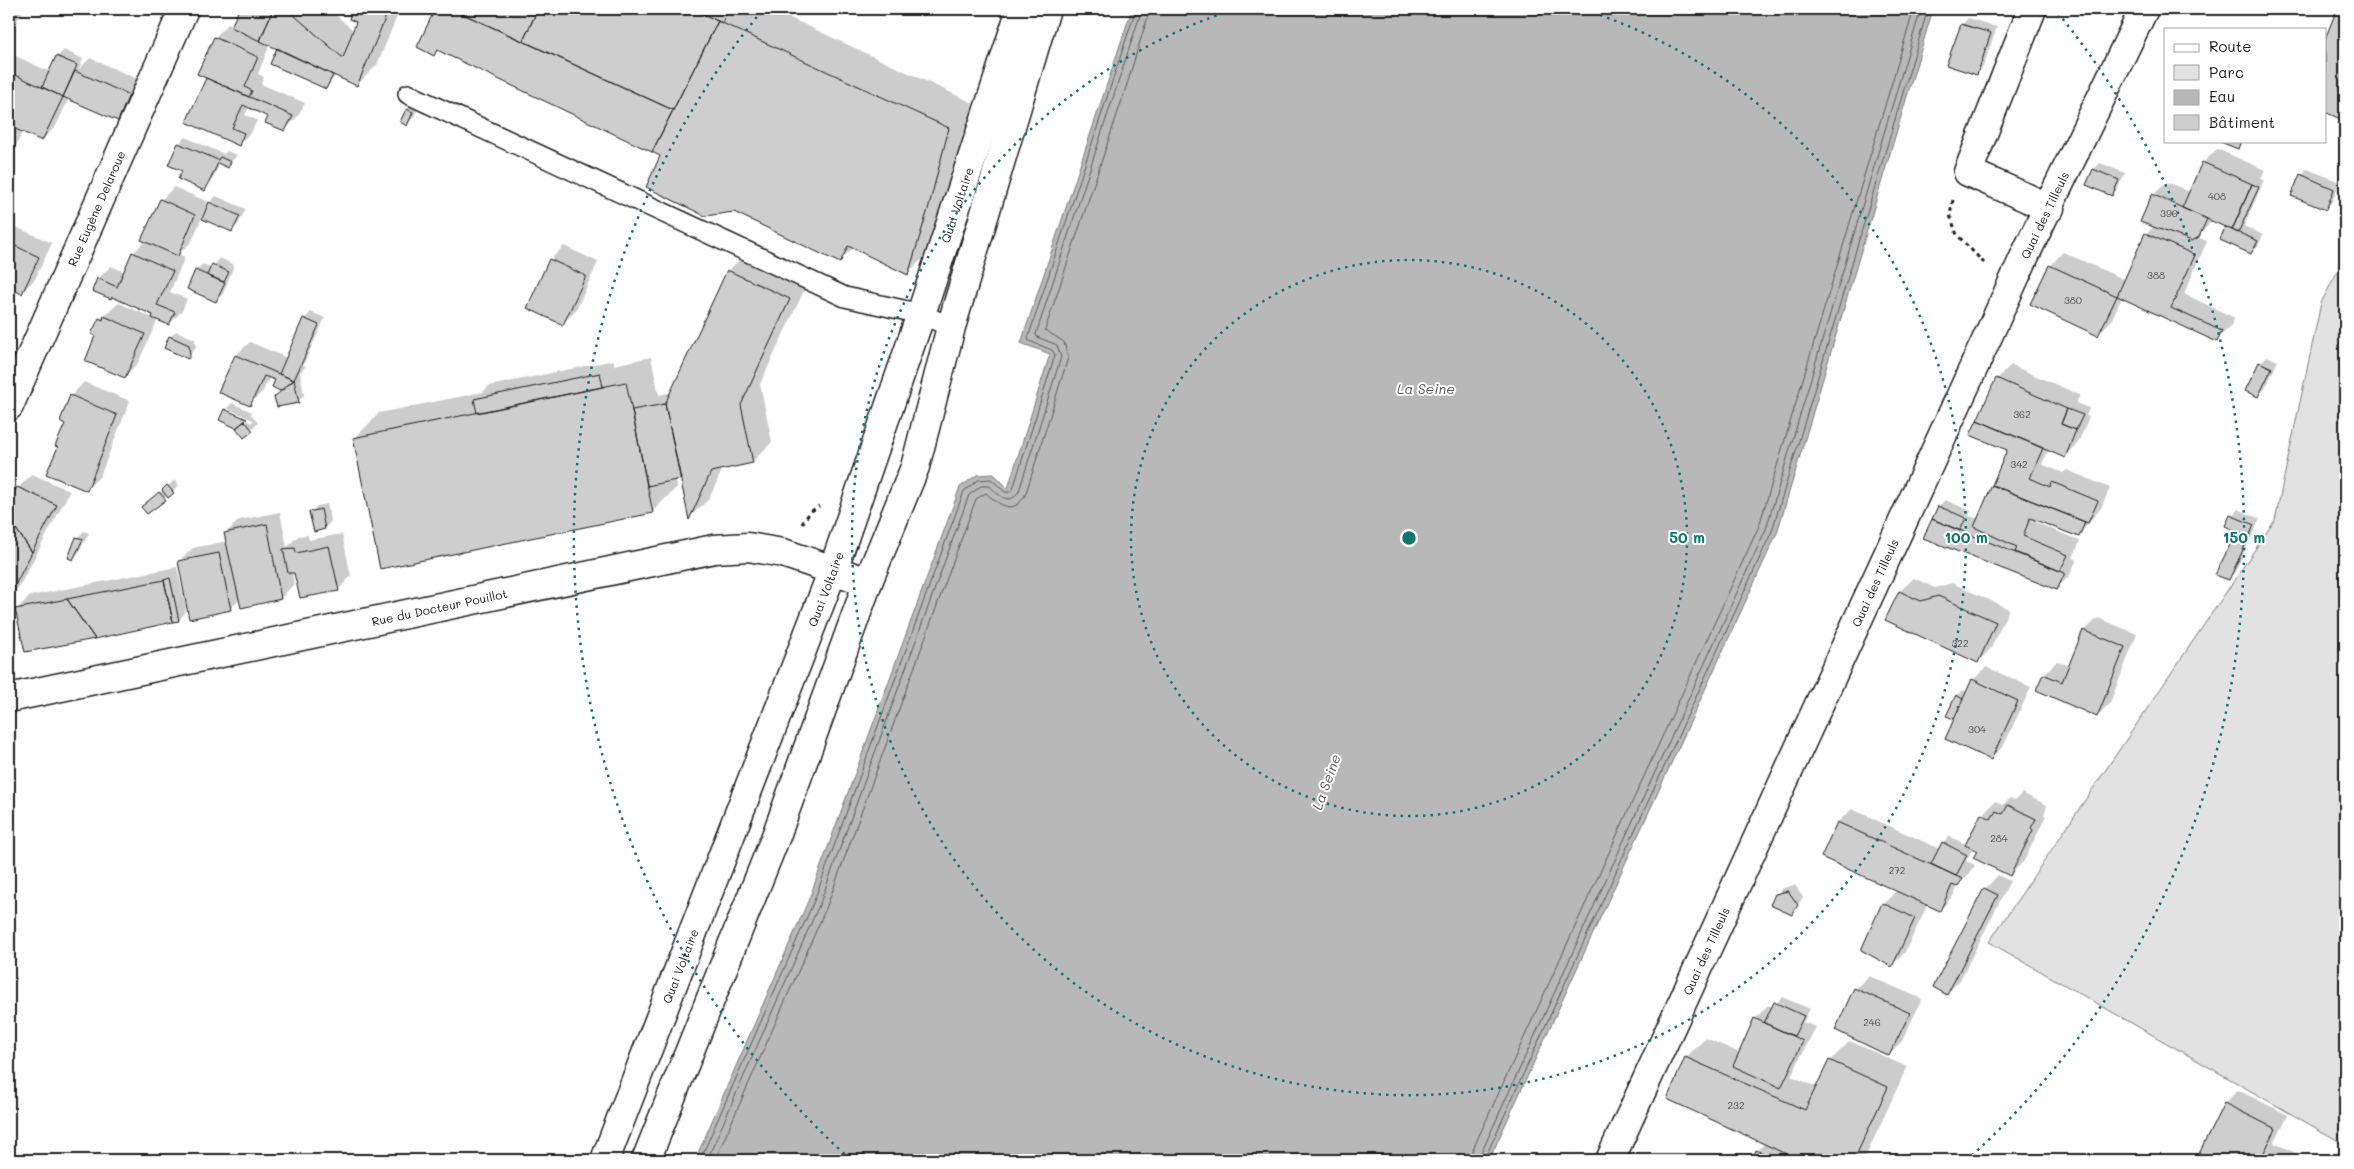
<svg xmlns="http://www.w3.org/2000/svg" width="2354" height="1169" viewBox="0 0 2354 1169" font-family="Mali,sans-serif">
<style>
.green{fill:#e2e2e2;stroke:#7f7f7f}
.water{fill:#b8b8b8;stroke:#7a7a7a}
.shadow{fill:#0003;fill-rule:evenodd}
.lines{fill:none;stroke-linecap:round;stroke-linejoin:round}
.shore{stroke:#5a5a5a;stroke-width:1}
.building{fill:#cecece;stroke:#1c1c1c}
.service-casing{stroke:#1c1c1c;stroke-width:22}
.minor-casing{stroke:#1c1c1c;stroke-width:31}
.tertiary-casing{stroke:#1c1c1c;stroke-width:31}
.path{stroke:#1c1c1c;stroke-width:3;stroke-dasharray:4 4;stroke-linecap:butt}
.service{stroke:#fff;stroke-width:19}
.minor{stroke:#fff;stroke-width:28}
.tertiary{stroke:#fff;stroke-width:28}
.ring{fill:none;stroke:#0f766e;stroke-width:2.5;stroke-dasharray:2.5 5}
.labels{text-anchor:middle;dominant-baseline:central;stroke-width:4;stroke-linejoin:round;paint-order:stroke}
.number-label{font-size:10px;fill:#484848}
.street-label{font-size:12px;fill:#1c1c1c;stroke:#fff}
.water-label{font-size:14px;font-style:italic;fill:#5a5a5a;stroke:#fff}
.centre{fill:#0f766e;stroke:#fff;stroke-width:2.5}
.ring-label{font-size:15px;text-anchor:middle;font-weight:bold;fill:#0f766e;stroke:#fff;stroke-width:4;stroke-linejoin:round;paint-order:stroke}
</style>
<rect width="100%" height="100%" fill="#fff"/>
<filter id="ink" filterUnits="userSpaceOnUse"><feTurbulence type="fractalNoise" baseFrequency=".02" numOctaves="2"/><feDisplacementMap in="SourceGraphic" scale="10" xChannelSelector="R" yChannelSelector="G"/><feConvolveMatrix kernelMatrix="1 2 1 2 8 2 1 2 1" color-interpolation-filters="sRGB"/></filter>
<g filter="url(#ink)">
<path class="green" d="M 2345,257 L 2345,1160 L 2334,1160 L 2344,1144 L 1989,942 L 2275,520 L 2321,303 Z"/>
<path class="water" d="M 1132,9 L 1933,9 L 1777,533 L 1489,1160 L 695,1160 L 809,899 L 960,487 L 977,475 L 994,474 L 1008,488 L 1050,354 L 1021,343 Z"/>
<path class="shadow" d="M 9,9 L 24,9 L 9,35 Z
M 241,9 L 329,9 L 354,31 L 357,21 L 350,18 L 354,9 L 400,9 L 377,65 L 357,85 L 336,75 L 326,88 L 278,48 L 270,44 L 258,74 L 264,77 L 261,84 L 305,103 L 298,116 L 285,130 L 270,116 L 249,107 L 245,115 L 257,120 L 252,131 L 239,144 L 188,121 L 207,78 L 199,74 L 215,37 L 228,24 L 233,26 Z
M 436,9 L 771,9 L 973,103 L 954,180 L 933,248 L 908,273 L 854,247 L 839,261 L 662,156 L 439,49 L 434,54 L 419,46 Z
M 2339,9 L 2345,9 L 2345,119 L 2325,111 L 2325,43 Z
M 1968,18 L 1997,27 L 1983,67 L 1977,74 L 1962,25 Z
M 64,50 L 83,59 L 79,69 L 90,58 L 142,81 L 131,106 L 118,120 L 69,98 L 56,126 L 42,140 L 23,131 L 9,160 L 9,64 L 16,56 L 50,72 L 57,57 Z
M 413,103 L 419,106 L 413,118 L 407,124 L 402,122 L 407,109 Z
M 185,137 L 224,154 L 227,151 L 237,155 L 228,166 L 220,163 L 211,183 L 205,190 L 184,170 L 179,144 Z
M 2217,149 L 2265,170 L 2261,179 L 2264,180 L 2244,226 L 2263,235 L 2258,246 L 2251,252 L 2221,239 L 2226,227 L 2213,220 L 2197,237 L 2207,241 L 2184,294 L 2235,318 L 2230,327 L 2216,340 L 2122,297 L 2111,321 L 2098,334 L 2050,266 L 2063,252 L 2125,280 L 2146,234 L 2154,226 L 2153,195 L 2167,182 L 2190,192 L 2204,162 Z
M 2100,163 L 2125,173 L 2118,188 L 2112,194 L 2088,184 L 2094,169 Z
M 2307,169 L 2340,182 L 2332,202 L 2325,208 L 2301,175 Z
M 174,187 L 208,202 L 207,206 L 216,196 L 246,209 L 238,224 L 232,230 L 202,217 L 192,241 L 179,254 L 185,257 L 170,292 L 187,299 L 182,311 L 169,324 L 158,319 L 138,363 L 124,377 L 97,335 L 100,319 L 119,303 L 153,318 L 155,315 L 113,296 L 111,298 L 98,279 L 111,266 L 125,272 L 133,253 L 145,241 L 161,200 Z
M 9,224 L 52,243 L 35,279 L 22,292 L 9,287 Z
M 564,246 L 598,262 L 576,310 L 563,323 L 550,260 Z
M 748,251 L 809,280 L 760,384 L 772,442 L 752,462 L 723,468 L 709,499 L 690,517 L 682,478 L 676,479 L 677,487 L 652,512 L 354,439 L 379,413 L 483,392 L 489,386 L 614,360 L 614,365 L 651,357 L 659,395 L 672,392 L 728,271 Z
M 220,258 L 234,265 L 223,294 L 216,300 L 188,288 L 196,270 L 203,264 L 212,268 Z
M 311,312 L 325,318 L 303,365 L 306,366 L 300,372 L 304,395 L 298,402 L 273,386 L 276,380 L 270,377 L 263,391 L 249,405 L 220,392 L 236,355 L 250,342 L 287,358 L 304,319 Z
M 176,331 L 195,339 L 196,347 L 188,357 L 170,337 Z
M 2267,356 L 2278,361 L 2265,389 L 2258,395 L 2260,363 Z
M 2011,365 L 2080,395 L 2076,403 L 2089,408 L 2086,416 L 2089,417 L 2078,443 L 2065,456 L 2049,449 L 2042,464 L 2063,473 L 2067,470 L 2110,488 L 2101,508 L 2078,536 L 2036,519 L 2035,522 L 2080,541 L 2073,558 L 2077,559 L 2070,575 L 2057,588 L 1924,537 L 1939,506 L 1945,500 L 1971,511 L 1969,516 L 1979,519 L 2009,449 L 1997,379 Z
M 84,382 L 130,401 L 100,476 L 87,489 L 48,473 L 66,423 L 71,396 Z
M 232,403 L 252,412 L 251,414 L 258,423 L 244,436 L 225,410 ZM 226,408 L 253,420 L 252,423 L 226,411 Z
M 32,474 L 70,491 L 19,587 L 9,597 L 9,503 L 18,488 Z
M 175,480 L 179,486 L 147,512 L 149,501 Z
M 327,504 L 331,521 L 325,528 L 310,513 L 317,506 Z
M 2238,509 L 2260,519 L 2235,572 L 2229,578 L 2238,530 L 2226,525 Z
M 280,512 L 287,547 L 298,536 L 308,535 L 309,540 L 342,534 L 351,576 L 338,590 L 292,572 L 294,584 L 281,598 L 240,599 L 230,609 L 179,561 L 193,548 L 227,541 L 225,534 L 239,520 Z
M 84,531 L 89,533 L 79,552 L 73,559 L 77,538 Z
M 177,567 L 186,608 L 185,613 L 179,620 L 17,609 L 30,596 Z
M 1914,578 L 1935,588 L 1952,583 L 2009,609 L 1991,648 L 1978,662 L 1886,620 L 1900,591 Z
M 2098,618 L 2137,634 L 2110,703 L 2097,716 L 2044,674 L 2057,661 L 2070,666 L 2084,631 Z
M 1986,667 L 2031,687 L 2004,745 L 1991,759 L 1956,718 L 1957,696 L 1963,690 L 1968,692 L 1973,680 Z
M 2022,793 L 2047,805 L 2044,815 L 2046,816 L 2024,861 L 2010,875 L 1973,848 L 1966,861 L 1975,865 L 1970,873 L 1959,884 L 1953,896 L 1940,910 L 1928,904 L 1905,952 L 1892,965 L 1883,904 L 1897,890 L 1823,857 L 1838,822 L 1852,809 L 1940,849 L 1949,836 L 1967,845 L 1982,815 L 1995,801 L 2003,805 L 2010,798 L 2015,800 Z
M 1998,875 L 2010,881 L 1960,980 L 1947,993 L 1985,889 Z
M 1795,885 L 1803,897 L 1792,914 L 1776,895 L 1783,888 Z
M 1869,976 L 1922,999 L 1902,1041 L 1889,1055 L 1855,989 Z
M 1782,997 L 1810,1009 L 1803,1022 L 1816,1027 L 1791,1076 L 1817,1087 L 1830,1061 L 1850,1041 L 1907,1067 L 1864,1160 L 1753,1160 L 1757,1151 L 1765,1143 L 1669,1099 L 1686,1057 L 1706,1038 L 1740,1053 L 1755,1019 L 1768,1005 L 1773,1007 Z
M 2238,1090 L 2288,1115 L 2274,1143 L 2296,1153 L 2292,1160 L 2197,1160 L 2225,1103 Z"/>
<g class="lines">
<path class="shore" d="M 700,1160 L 814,901 L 964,491 L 978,480 L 991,479 L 1005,492 L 1010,492 L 1013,489 L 1055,355 L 1052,350 L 1029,341 L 1028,338 L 1136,9
M 707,1160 L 820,903 L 969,495 L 981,486 L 990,486 C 998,495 1010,507 1019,491 L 1061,357 L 1057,345 L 1037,337 L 1036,334 L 1142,9
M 715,1160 L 827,906 L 976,499 L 986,493 C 999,505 1015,517 1026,493 L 1068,358 L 1064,342 L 1045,330 L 1124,94 L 1150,9
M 1471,1160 L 1472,1151 L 1759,526 L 1914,9
M 1478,1160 L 1766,529 L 1921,9
M 1484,1160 L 1772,531 L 1928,9"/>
</g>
<path class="building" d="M 239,9 L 273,9 L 260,41 L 231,27 Z
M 273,9 L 287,9 L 343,58 L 356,22 L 349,19 L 352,9 L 389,9 L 357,86 L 260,41 Z
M 435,9 L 452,9 L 673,110 L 652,152 L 437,50 L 434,56 L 417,47 Z
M 452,9 L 538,9 L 523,41 Z
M 538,9 L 692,9 L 718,21 L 673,110 L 523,41 Z
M 692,9 L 728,9 L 722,23 Z
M 2337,9 L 2345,9 L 2345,121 L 2325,112 L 2325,39 Z
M 718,21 L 949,128 L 929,206 L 908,275 L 848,246 L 840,263 L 734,212 L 705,216 L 646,187 L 660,156 L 652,152 Z
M 1961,24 L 1991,33 L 1977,75 L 1946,65 Z
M 214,37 L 258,57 L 245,87 L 252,91 L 249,97 L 197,74 Z
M 277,48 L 333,75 L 326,89 L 270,64 Z
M 56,56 L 77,65 L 63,97 L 42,87 Z
M 75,71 L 129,95 L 118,121 L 63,97 Z
M 9,72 L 63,97 L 42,141 L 9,126 Z
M 206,78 L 293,116 L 285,131 L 265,123 L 268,117 L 243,105 L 232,128 L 244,133 L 239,146 L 186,122 Z
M 406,109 L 413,112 L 407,126 L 400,122 Z
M 2218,141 L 2241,141 L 2238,149 Z
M 178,143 L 218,160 L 220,157 L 231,162 L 228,168 L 218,163 L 205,191 L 178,179 L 182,171 L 168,165 Z
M 2202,162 L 2252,184 L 2232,230 L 2182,208 Z
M 2093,169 L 2119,180 L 2112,196 L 2086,185 Z
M 2300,174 L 2334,189 L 2326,210 L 2291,196 Z
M 2252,184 L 2259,187 L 2238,233 L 2232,230 Z
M 2152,194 L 2207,219 L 2199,237 L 2192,241 L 2140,222 Z
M 160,199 L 195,215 L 178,256 L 141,240 Z
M 209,202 L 240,216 L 232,232 L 202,219 Z
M 2225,227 L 2258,241 L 2251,254 L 2220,240 Z
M 2145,233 L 2195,255 L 2171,308 L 2222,331 L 2217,342 L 2117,296 Z
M 9,243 L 39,257 L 22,294 L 9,288 Z
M 132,252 L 173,271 L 157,305 L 175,312 L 169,325 L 152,318 L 153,315 L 112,297 L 111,299 L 92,291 L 97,278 L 117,287 Z
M 549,259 L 586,276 L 563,325 L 527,308 Z
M 212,264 L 229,272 L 224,282 L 207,275 Z
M 2049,265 L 2117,296 L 2098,336 L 2030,304 Z
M 195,270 L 225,283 L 216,302 L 187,289 Z
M 727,270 L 790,299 L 741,405 L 753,463 L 711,472 L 689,520 L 665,404 Z
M 104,316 L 145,334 L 125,378 L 85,361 L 95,336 L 91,334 L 99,318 L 103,320 Z
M 303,318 L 319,325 L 294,380 L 279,374 Z
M 169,336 L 189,345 L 190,355 L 188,359 L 164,348 Z
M 235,355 L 279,374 L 294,380 L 280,391 L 272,387 L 275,380 L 264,376 L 250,406 L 218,392 Z
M 2259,362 L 2272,368 L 2258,397 L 2245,391 Z
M 600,373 L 603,387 L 477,413 L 474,399 Z
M 1996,378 L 2067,409 L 2061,424 L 2076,430 L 2065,458 L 1977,420 Z
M 294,380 L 299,403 L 277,407 L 274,397 Z
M 626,382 L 653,513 L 380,569 L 353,438 Z
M 70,395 L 117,415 L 87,491 L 46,474 L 58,447 L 55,446 L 65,424 L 60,421 Z
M 665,404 L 681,479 L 647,486 L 632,410 Z
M 224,409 L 247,419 L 236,428 L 219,420 Z
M 2067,409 L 2083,415 L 2076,430 L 2061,424 Z
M 1977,420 L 2043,448 L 2030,478 L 2050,487 L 2052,482 L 2098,501 L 2088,523 L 1992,485 L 2007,450 L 1970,435 Z
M 245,421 L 253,431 L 244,438 L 236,428 Z
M 167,485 L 174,493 L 168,498 L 162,490 Z
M 1992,485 L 2085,522 L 2079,537 L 2030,518 L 2023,536 L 2068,555 L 2060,571 L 2015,552 L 2017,547 L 1974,527 Z
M 17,487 L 57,505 L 32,552 L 9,519 L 9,500 Z
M 159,492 L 166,500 L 147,514 L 141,507 Z
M 1938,506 L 1966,518 L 1960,531 L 1932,519 Z
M 321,509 L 325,529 L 314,532 L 309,512 Z
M 2230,515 L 2254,525 L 2249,537 L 2225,526 Z
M 9,519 L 32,552 L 9,597 Z
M 1932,519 L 2065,573 L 2057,590 L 1923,538 Z
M 267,524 L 281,599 L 241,608 L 224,533 Z
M 2237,531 L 2249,537 L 2229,580 L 2215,575 Z
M 76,537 L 83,539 L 73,560 L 68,558 Z
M 329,546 L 339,591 L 300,598 L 294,573 L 288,573 L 283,549 L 295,548 L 296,553 Z
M 219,553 L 231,610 L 189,619 L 178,561 Z
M 170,578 L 179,621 L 173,622 L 164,580 Z
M 164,580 L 173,622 L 95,639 L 67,599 Z
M 1899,591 L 1921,601 L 1938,596 L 1996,622 L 1978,663 L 1885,620 Z
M 67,599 L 95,639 L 25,652 L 15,609 Z
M 2083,630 L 2125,647 L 2097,717 L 2036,690 L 2043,674 L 2062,682 Z
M 1972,679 L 2018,701 L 1991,760 L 1945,739 Z
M 1956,695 L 1963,699 L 1954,719 L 1946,716 Z
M 2008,805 L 2036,819 L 2031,828 L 2033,830 L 2010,876 L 1973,858 L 1977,851 L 1965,845 L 1981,814 L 1991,819 L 1996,811 L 2003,814 Z
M 1837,822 L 1956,876 L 1963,879 L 1957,887 L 1952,885 L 1940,911 L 1821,857 Z
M 1942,842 L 1967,855 L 1956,876 L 1931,864 Z
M 1984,888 L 1998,895 L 1947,995 L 1933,987 Z
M 1788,891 L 1798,905 L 1792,915 L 1770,905 L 1775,894 Z
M 1882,903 L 1915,918 L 1892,967 L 1861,950 Z
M 1854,988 L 1910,1013 L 1889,1056 L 1835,1030 Z
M 1774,1002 L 1804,1016 L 1794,1036 L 1764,1023 Z
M 1754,1018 L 1803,1041 L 1781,1088 L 1733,1066 Z
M 1685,1057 L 1805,1110 L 1829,1060 L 1888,1087 L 1854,1160 L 1799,1160 L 1667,1099 Z
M 2224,1103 L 2276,1129 L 2262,1156 L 2270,1160 L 2196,1160 Z
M 1756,1150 L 1779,1160 L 1752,1160 Z"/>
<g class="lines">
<defs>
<path id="service" d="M 408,94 L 845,297 L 921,314 L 951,327"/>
<g id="minor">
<path d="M 2032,9 L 1968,172 L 2050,208"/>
<path id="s1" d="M 9,406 L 184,9"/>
<path id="s2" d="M 9,698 L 714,549 L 748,547 L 783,553 L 868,582"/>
</g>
<g id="tertiary">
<path id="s3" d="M 605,1160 L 833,570 L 921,314 L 1021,9"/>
<path d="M 646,1160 L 776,836 L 868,582 L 915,467 L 951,327 L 1046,9"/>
<path id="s4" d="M 1610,1160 L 2028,249 L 2144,9"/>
</g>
</defs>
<use href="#service" class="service-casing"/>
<use href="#minor" class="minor-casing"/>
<use href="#tertiary" class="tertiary-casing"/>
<path class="path" d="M 1953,200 L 1950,215 L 1957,235 L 1984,263
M 802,524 L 810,512 L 819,506"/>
<use href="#service" class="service"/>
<use href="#minor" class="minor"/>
<use href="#tertiary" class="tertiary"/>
</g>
</g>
<g class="ring">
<circle cx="1409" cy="538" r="278"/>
<path d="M1586 10A557 557 0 1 1 1232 10"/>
<path d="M850 1159A835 835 0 0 1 760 13M2058 13A835 835 0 0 1 1968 1159"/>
</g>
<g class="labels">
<g class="number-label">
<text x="2217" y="196">408</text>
<text x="2169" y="213">396</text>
<text x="2156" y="275">388</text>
<text x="2073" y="300">380</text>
<text x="2022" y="414">362</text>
<text x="2019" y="464">342</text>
<text x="1960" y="643">322</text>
<text x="1977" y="729">304</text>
<text x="1999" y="838">284</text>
<text x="1897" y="870">272</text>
<text x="1872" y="1022">246</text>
<text x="1736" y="1105">232</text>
</g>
<g class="street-label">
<text stroke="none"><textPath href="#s3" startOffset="1018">Quai Voltaire</textPath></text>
<text stroke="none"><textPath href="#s1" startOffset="216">Rue Eugène Delaroue</textPath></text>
<text stroke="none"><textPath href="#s4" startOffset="1040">Quai des Tilleuls</textPath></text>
<text stroke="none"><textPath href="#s4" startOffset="635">Quai des Tilleuls</textPath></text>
<text stroke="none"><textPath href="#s3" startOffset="612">Quai Voltaire</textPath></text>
<text stroke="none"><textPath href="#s2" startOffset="440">Rue du Docteur Pouillot</textPath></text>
<text stroke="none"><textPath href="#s4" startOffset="230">Quai des Tilleuls</textPath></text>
<text stroke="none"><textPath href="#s3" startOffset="208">Quai Voltaire</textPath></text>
</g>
<g class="water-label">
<text x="1426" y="388">La Seine</text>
<text transform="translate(1326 782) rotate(-70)">La Seine</text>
</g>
</g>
<circle cx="1409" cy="538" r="8" class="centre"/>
<g class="ring-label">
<text x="1687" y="543">50 m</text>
<text x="1966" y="543">100 m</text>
<text x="2244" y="543">150 m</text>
</g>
<rect width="2354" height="1169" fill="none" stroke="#fff" stroke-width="30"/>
<rect x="15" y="15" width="2324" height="1139" fill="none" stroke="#1c1c1c" stroke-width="2" filter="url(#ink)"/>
<rect x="2164" y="28" width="162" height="115" fill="#ffffff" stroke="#a4a4a4"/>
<rect x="2174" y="44" width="25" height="8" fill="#ffffff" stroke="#a4a4a4"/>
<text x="2209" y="52" font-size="15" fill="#1c1c1c">Route</text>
<rect x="2174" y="65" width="25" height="15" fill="#e2e2e2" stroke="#a4a4a4"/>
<text x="2209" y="78" font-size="15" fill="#1c1c1c">Parc</text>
<rect x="2174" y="90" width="25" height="15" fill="#b8b8b8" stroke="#a4a4a4"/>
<text x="2209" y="102" font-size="15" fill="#1c1c1c">Eau</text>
<rect x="2174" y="115" width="25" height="15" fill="#cecece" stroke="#a4a4a4"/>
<text x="2209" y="128" font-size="15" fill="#1c1c1c">Bâtiment</text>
</svg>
